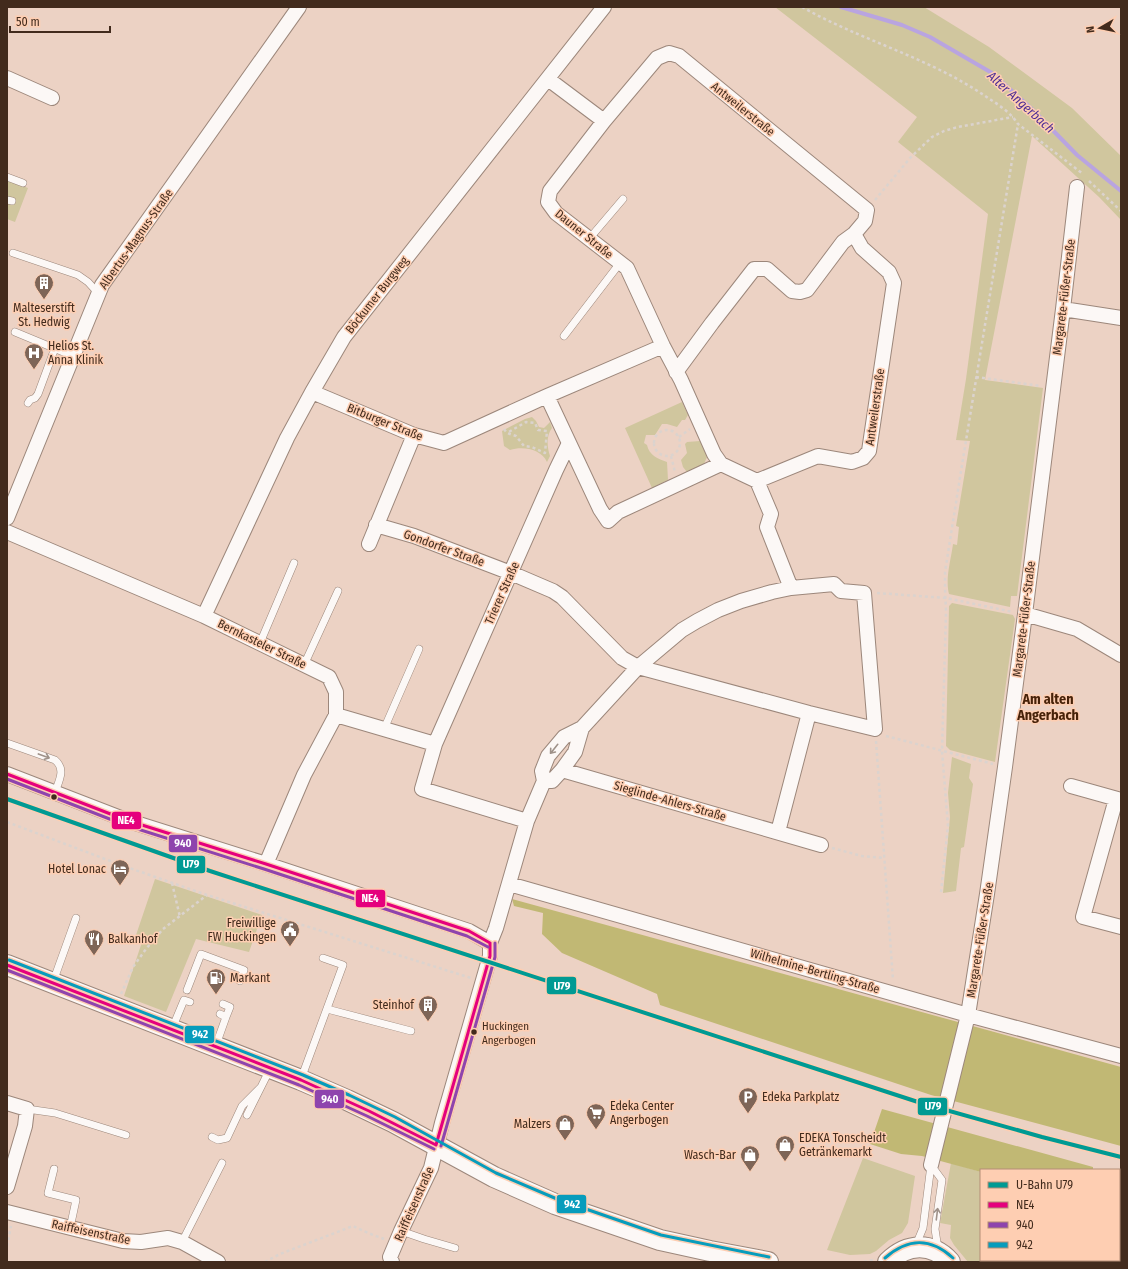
<svg xmlns="http://www.w3.org/2000/svg" width="1128" height="1269" viewBox="0 0 1128 1269" font-family="'Fira Sans Condensed',sans-serif">
<style>
.green{fill:#d0c69e}
.forest{fill:#c1b874}
.lines{fill:none;stroke-linecap:round;stroke-linejoin:round}
.stream{stroke:#b9a4e0;stroke-width:4}
.lane-casing{stroke:#9c877b;stroke-width:8}
.street-casing{stroke:#9c877b;stroke-width:16}
.secondary-casing{stroke:#9c877b;stroke-width:22}
.path{stroke:#dbd3ce;stroke-width:2.5;stroke-dasharray:3 3;stroke-linecap:butt}
.lane{stroke:#fcf8f6;stroke-width:7}
.street{stroke:#fcf8f6;stroke-width:14}
.secondary{stroke:#fcf8f6;stroke-width:20}
.bus-1-casing{stroke:#feceb2;stroke-width:6}
.bus-2-casing{stroke:#feceb2;stroke-width:6}
.bus-3-casing{stroke:#feceb2;stroke-width:6}
.bus-1{stroke:#e5007d;stroke-width:3}
.bus-2{stroke:#8e44ad;stroke-width:3}
.bus-3{stroke:#079cbc;stroke-width:3}
.metro-1-casing{stroke:#feceb2;stroke-width:7}
.metro-1{stroke:#009a93;stroke-width:4}
.oneway{stroke:#9f928a}
.bus-dot{fill:#422b1d;stroke:#feceb2;stroke-width:1.5}
.labels{text-anchor:middle;dominant-baseline:central;stroke-width:3;stroke-linejoin:round;paint-order:stroke}
.bus-label{font-size:11px;fill:#422b1d;stroke:#feceb2;text-anchor:start}
.street-label{font-size:12px;fill:#422b1d;stroke:#feceb2}
.poi-label{font-size:12px;fill:#422b1d;stroke:#feceb2;text-anchor:start}
.water-label{font-size:13px;font-style:italic;fill:#4d2c95;stroke:#feceb2}
.quarter-label{font-size:14px;font-weight:bold;fill:#472209;stroke:#feceb2}
.line-badge{stroke:#feceb2;stroke-width:1.5}
.badge-label{font-size:11px;text-anchor:middle;font-weight:bold;fill:#fff}
</style>
<rect width="100%" height="100%" fill="#ecd2c4"/>
<path class="green" d="M 775,7 L 924,7 L 989,47 L 1072,108 L 1121,156 L 1121,220 L 1099,197 L 1032,136 L 985,380 L 1043,388 L 1017,596 L 1011,596 L 1010,607 L 949,594 C 945,578 951,560 953,544 L 957,545 L 959,527 L 956,526 L 970,441 L 956,440 L 966,379 L 988,214 L 898,142 L 917,117 Z
M 7,180 L 28,188 L 15,222 L 7,219 Z
M 682,402 L 688,415 L 685,420 L 682,420 L 677,427 L 667,424 L 662,424 L 655,435 L 646,435 L 644,443 L 647,445 C 649,455 658,459 667,462 L 668,480 L 652,488 L 625,428 Z
M 532,417 L 536,421 L 539,427 L 544,428 L 550,422 L 552,428 C 546,436 547,447 550,456 L 547,462 C 541,449 523,446 510,450 L 504,446 L 502,431 L 525,419 Z
M 700,441 L 707,457 L 704,464 L 687,472 L 683,467 L 681,460 L 687,453 L 685,444 L 687,442 Z
M 952,603 L 1013,615 L 1015,619 L 995,762 L 950,750 L 946,746 L 949,606 Z
M 952,757 L 971,764 L 969,778 L 973,784 L 964,847 L 961,848 L 956,891 L 943,893 L 950,817 L 948,793 Z
M 155,879 L 262,915 L 249,952 L 196,939 L 166,1012 L 124,996 L 142,942 L 135,938 Z
M 863,1158 L 915,1176 L 908,1223 L 902,1233 L 889,1240 L 876,1251 L 870,1254 L 850,1255 L 827,1250 Z
M 951,1163 L 981,1172 L 981,1260 L 1073,1260 L 1072,1262 L 968,1262 L 954,1245 L 950,1238 L 951,1225 L 940,1223 Z"/>
<path class="forest" d="M 512,899 L 1121,1067 L 1121,1146 L 931,1095 L 660,1005 L 657,994 L 562,953 L 542,934 L 543,913 L 514,906 Z
M 882,1109 L 1093,1167 L 1093,1170 L 981,1170 L 981,1172 L 922,1156 L 901,1154 L 870,1144 Z"/>
<g class="lines">
<path class="stream" d="M 841,7 L 902,25 L 930,37 L 992,73 L 1033,110 L 1077,155 L 1121,191"/>
<defs>
<path id="lane" d="M 7,177 L 23,183
M 7,200 L 12,201
M 589,239 L 623,199
M 13,253 L 78,275 L 88,282 L 99,294
M 15,332 L 73,356
M 564,336 L 620,263
M 28,403 L 30,400 L 35,398 L 38,394 L 55,348
M 260,643 L 294,563
M 304,665 L 338,591
M 384,729 L 419,649
M 7,743 L 55,760 C 66,769 59,781 55,792
M 53,982 L 76,918
M 187,990 L 201,954 L 244,970 L 240,981
M 223,1004 L 230,1007 L 226,1017
M 327,1009 L 411,1031
M 172,1029 L 184,1000 L 190,1002
M 216,1045 L 226,1017 L 220,1014
M 301,1079 L 343,965 L 323,958
M 27,1109 L 55,1113 L 126,1135
M 247,1115 L 270,1069
M 212,1137 L 218,1140 L 227,1138 L 242,1106 L 260,1088
M 931,1165 L 942,1180 L 935,1229 L 938,1249
M 54,1169 L 48,1193 L 76,1200 L 70,1228
M 401,1231 L 424,1239 L 455,1248
M 182,1242 L 222,1163
M 916,1245 L 923,1228 L 931,1165"/>
<path id="street" d="M 7,78 L 52,98
M 548,79 L 604,121 L 550,191 L 548,202 L 556,213 L 627,268 L 663,346 L 681,380 L 714,454 L 721,464 L 757,481 L 771,514 L 767,527 L 791,588
M 604,121 L 657,58 L 669,53 L 679,56 L 867,210 L 865,221 L 854,234 L 862,248 L 889,272 L 894,283 L 869,451 L 863,458 L 852,462 L 818,456 L 757,481
M 1063,309 L 1121,318
M 676,372 L 712,323 L 754,269 L 767,269 L 792,291 L 800,292 L 807,290 L 843,242 L 854,234
M 312,392 L 414,435 L 444,443 L 547,396 L 663,346
M 547,396 L 600,509 L 608,521 L 618,512 L 721,464
M 7,518 L 102,285 L 299,7
M 376,525 L 414,536 L 511,573 L 553,591 L 562,597 L 622,658 L 638,667 L 809,713 L 875,729 L 864,593 L 841,591 L 834,584 L 791,588 L 772,592 L 741,601 L 718,610 L 697,621 L 682,630 L 638,667 L 582,728 L 564,737 L 548,756 L 542,771 L 544,781 L 527,821 L 496,928 L 490,943 L 490,956 L 442,1123 L 431,1168 L 401,1231 L 390,1257 L 392,1262
M 7,532 L 204,616 L 329,677 L 336,692 L 336,715 L 304,775 L 266,864
M 369,544 L 414,435
M 1025,614 L 1077,629 L 1121,655
M 204,616 L 287,438 L 312,392 L 344,337 L 604,7
M 336,715 L 435,744
M 562,770 L 821,845
M 7,774 L 126,820 L 266,864 L 469,931 L 490,943
M 544,781 L 552,781 L 562,770 L 575,752 L 582,728
M 1071,786 L 1121,800
M 1116,799 L 1083,917 L 1121,927
M 527,821 L 422,789 L 435,744 L 556,470 L 569,443
M 778,832 L 809,713
M 509,884 L 968,1015 L 1121,1056
M 7,1103 L 27,1109 L 25,1126 L 7,1187
M 931,1165 L 968,1015 L 987,894 L 1005,767 L 1025,614 L 1063,309 L 1077,187
M 7,1212 L 123,1241 L 141,1242 L 168,1238 L 182,1242 L 218,1262"/>
<path id="secondary" d="M 7,965 L 301,1080 L 347,1100 L 393,1122 L 494,1177 L 555,1204 L 660,1240 L 710,1251 L 768,1262
M 888,1262 C 907,1243 932,1242 950,1262"/>
</defs>
<use href="#lane" class="lane-casing"/>
<use href="#street" class="street-casing"/>
<use href="#secondary" class="secondary-casing"/>
<path class="path" d="M 802,7 C 862,41 931,58 988,98 C 999,105 1011,113 1018,124 L 1083,174
M 1089,181 L 1121,211
M 875,200 L 911,157 L 932,137 L 944,131 L 958,127 L 1013,117
M 976,377 L 1041,386
M 504,429 L 507,433 L 516,436 L 524,446 L 532,447 L 545,453 L 547,431 L 538,430 L 535,423 L 526,422 L 507,433
M654 443a13 13 0 1 1 26 0a13 13 0 1 1-26 0Z
M 679,437 L 690,429
M 671,456 L 675,472
M 877,593 L 946,598 L 1013,612
M 886,736 L 993,764
M 876,741 L 893,980
M 7,822 L 121,865 L 207,895 L 471,978
M 832,848 L 862,856 L 884,858
M 172,883 L 180,917
M 941,892 L 948,826 L 942,751 L 946,612 L 945,588 L 945,572 L 961,471 L 1018,124
M 121,994 L 133,967 L 146,949 L 163,929 L 207,895
M 7,1246 L 11,1226
M 265,1262 L 280,1254 L 353,1226 L 368,1233 L 384,1239
M 864,1262 L 873,1260"/>
<use href="#lane" class="lane"/>
<use href="#street" class="street"/>
<use href="#secondary" class="secondary"/>
<defs>
<path id="bus-1" d="M 7,774 L 126,820 L 266,864 L 469,931 L 490,943
M 7,965 L 301,1080 L 369,1111 L 436,1145
M 436,1145 L 490,956 L 490,943"/>
<path id="bus-2" d="M 7,779 L 125,825 L 264,869 L 467,936 L 488,947
M 7,970 L 299,1085 L 367,1116 L 434,1149
M 441,1146 L 495,957 L 495,943"/>
<path id="bus-3" d="M 9,960 L 303,1075 L 349,1095 L 395,1117 L 496,1173 L 557,1199 L 661,1235 L 769,1257
M 885,1258 C 908,1238 930,1237 953,1258"/>
</defs>
<use href="#bus-1" class="bus-1-casing"/>
<use href="#bus-2" class="bus-2-casing"/>
<use href="#bus-3" class="bus-3-casing"/>
<use href="#bus-1" class="bus-1"/>
<use href="#bus-2" class="bus-2"/>
<use href="#bus-3" class="bus-3"/>
<defs>
<path id="metro-1" d="M 7,799 L 210,871 L 921,1103 L 1042,1137 L 1121,1157"/>
</defs>
<use href="#metro-1" class="metro-1-casing"/>
<use href="#metro-1" class="metro-1"/>
</g>
<defs><path id="oneway-shaft" d="M-6 0H5M1.5-3L5.5 0L1.5 3" fill="none" stroke-width="1.6" stroke-linecap="round" stroke-linejoin="round"/></defs>
<g class="oneway">
<use href="#oneway-shaft" transform="translate(554 749) rotate(129)"/>
<use href="#oneway-shaft" transform="translate(44 756) rotate(20)"/>
<use href="#oneway-shaft" transform="translate(937 1214) rotate(-83)"/>
</g>
<defs>
<symbol id="building-pin" viewBox="-11 -11 22 30"><path d="M0 17L-7.5 6A9.5 9.5 0 1 1 7.5 6Z" fill="#7e6557" stroke="#feceb2"/><path d="M-4-6H4V6H1V3H-1V6H-4ZM-2.5-4.3h1.7v1.8h-1.7ZM.8-4.3h1.7v1.8H.8ZM-2.5-1h1.7V.8h-1.7ZM.8-1h1.7V.8H.8Z" fill="#fff"/></symbol>
<symbol id="hospital-pin" viewBox="-11 -11 22 30"><path d="M0 17L-7.5 6A9.5 9.5 0 1 1 7.5 6Z" fill="#7e6557" stroke="#feceb2"/><path d="M-5-5h3v3.5h4V-5h3V5h-3V1.5h-4V5h-3Z" fill="#fff"/></symbol>
<symbol id="hotel-pin" viewBox="-11 -11 22 30"><path d="M0 17L-7.5 6A9.5 9.5 0 1 1 7.5 6Z" fill="#7e6557" stroke="#feceb2"/><path d="M-6-4.5h1.5V1H6V5H4.5V3h-9V5H-6ZM-4 0a1.8 1.8 0 1 1 3.6 0ZM.5 0V-2.5h3Q6-2.5 6 0Z" fill="#fff"/></symbol>
<symbol id="civic-pin" viewBox="-11 -11 22 30"><path d="M0 17L-7.5 6A9.5 9.5 0 1 1 7.5 6Z" fill="#7e6557" stroke="#feceb2"/><path d="M-.6-6.5H3V-4.5H.6V-3L4-1V1h2V6H-6V1h2V-1L-.6-3ZM-1.2 2.5V6h2.4V2.5Z" fill="#fff"/></symbol>
<symbol id="restaurant-pin" viewBox="-11 -11 22 30"><path d="M0 17L-7.5 6A9.5 9.5 0 1 1 7.5 6Z" fill="#7e6557" stroke="#feceb2"/><path d="M-5-6h1v4h1v-4h1v4h1v-4h1v5L-1.5 .5V6h-2V.5L-5-1ZM5-6V6H3V1.5H1.5Q1.5-4 5-6Z" fill="#fff"/></symbol>
<symbol id="fuel-pin" viewBox="-11 -11 22 30"><path d="M0 17L-7.5 6A9.5 9.5 0 1 1 7.5 6Z" fill="#7e6557" stroke="#feceb2"/><path d="M-5.5-6h7V0h2V4h1.3V-2.5L3-4.5l.8-.8L6-3V5H2.5V1h-1V6h-7ZM-4.2-4.7v3.2H.2V-4.7Z" fill="#fff"/></symbol>
<symbol id="parking-pin" viewBox="-11 -11 22 30"><path d="M0 17L-7.5 6A9.5 9.5 0 1 1 7.5 6Z" fill="#7e6557" stroke="#feceb2"/><path d="M-3.5-5.5H1a3.5 3.5 0 0 1 0 7H-1V5.5H-3.5ZM-1-3.4V-.6H.8a1.4 1.4 0 0 0 0-2.8Z" fill="#fff"/></symbol>
<symbol id="supermarket-pin" viewBox="-11 -11 22 30"><path d="M0 17L-7.5 6A9.5 9.5 0 1 1 7.5 6Z" fill="#7e6557" stroke="#feceb2"/><path d="M-6-5.5h2.5l.6 2H6L4.5 2H-2.5L-4.4-4H-6ZM-1.5 3.2a1.3 1.3 0 1 0 .1 0ZM3 3.2a1.3 1.3 0 1 0 .1 0Z" fill="#fff"/></symbol>
<symbol id="shop-pin" viewBox="-11 -11 22 30"><path d="M0 17L-7.5 6A9.5 9.5 0 1 1 7.5 6Z" fill="#7e6557" stroke="#feceb2"/><path d="M-5-2.5h2.3a2.7 3.5 0 0 1 5.4 0H5L5.5 6h-11ZM-1.5-2.5h3a1.5 2.3 0 0 0-3 0Z" fill="#fff"/></symbol>
</defs>
<g fill-rule="evenodd">
<use href="#building-pin" x="33" y="272" width="22" height="30"/>
<use href="#hospital-pin" x="23" y="342" width="22" height="30"/>
<use href="#hotel-pin" x="109" y="858" width="22" height="30"/>
<use href="#civic-pin" x="279" y="919" width="22" height="30"/>
<use href="#restaurant-pin" x="83" y="928" width="22" height="30"/>
<use href="#fuel-pin" x="205" y="967" width="22" height="30"/>
<use href="#building-pin" x="417" y="994" width="22" height="30"/>
<use href="#parking-pin" x="737" y="1086" width="22" height="30"/>
<use href="#supermarket-pin" x="585" y="1102" width="22" height="30"/>
<use href="#shop-pin" x="554" y="1113" width="22" height="30"/>
<use href="#shop-pin" x="774" y="1134" width="22" height="30"/>
<use href="#shop-pin" x="739" y="1144" width="22" height="30"/>
</g>
<g class="bus-dot">
<circle cx="54" cy="797" r="3.5"/>
<circle cx="474" cy="1032" r="3.5"/>
</g>
<g class="labels">
<g class="bus-label">
<text x="482" y="1026">Huckingen<tspan x="482" dy="14">Angerbogen</tspan></text>
</g>
<g class="street-label">
<text transform="translate(743 109) rotate(39)">Antweilerstraße</text>
<text transform="translate(584 234) rotate(39)">Dauner Straße</text>
<text transform="translate(136 239) rotate(-55)">Albertus-Magnus-Straße</text>
<text transform="translate(377 295) rotate(-52)">Böckumer Burgweg</text>
<text transform="translate(1064 297) rotate(-83)">Margarete-Füßer-Straße</text>
<text transform="translate(875 407) rotate(-82)">Antweilerstraße</text>
<text transform="translate(385 422) rotate(22)">Bitburger Straße</text>
<text transform="translate(444 548) rotate(20)">Gondorfer Straße</text>
<text transform="translate(502 593) rotate(-66)">Trierer Straße</text>
<text transform="translate(1024 619) rotate(-83)">Margarete-Füßer-Straße</text>
<text transform="translate(262 644) rotate(26)">Bernkasteler Straße</text>
<text transform="translate(670 801) rotate(16)">Sieglinde-Ahlers-Straße</text>
<text transform="translate(980 940) rotate(-81)">Margarete-Füßer-Straße</text>
<text transform="translate(815 971) rotate(16)">Wilhelmine-Bertling-Straße</text>
<text transform="translate(414 1204) rotate(-66)">Raiffeisenstraße</text>
<text transform="translate(91 1232) rotate(12)">Raiffeisenstraße</text>
</g>
<g class="poi-label">
<text x="44" y="308" text-anchor="middle">Malteserstift<tspan x="44" dy="14">St. Hedwig</tspan></text>
<text x="48" y="346">Helios St.<tspan x="48" dy="14">Anna Klinik</tspan></text>
<text x="106" y="869" text-anchor="end">Hotel Lonac</text>
<text x="276" y="923" text-anchor="end">Freiwillige<tspan x="276" dy="14">FW Huckingen</tspan></text>
<text x="108" y="939">Balkanhof</text>
<text x="230" y="978">Markant</text>
<text x="414" y="1005" text-anchor="end">Steinhof</text>
<text x="762" y="1097">Edeka Parkplatz</text>
<text x="610" y="1106">Edeka Center<tspan x="610" dy="14">Angerbogen</tspan></text>
<text x="551" y="1124" text-anchor="end">Malzers</text>
<text x="799" y="1138">EDEKA Tonscheidt<tspan x="799" dy="14">Getränkemarkt</tspan></text>
<text x="736" y="1155" text-anchor="end">Wasch-Bar</text>
</g>
<g class="water-label">
<text transform="translate(1021 102) rotate(42)">Alter Angerbach</text>
</g>
<g class="quarter-label">
<text x="1048" y="699">Am alten<tspan x="1048" dy="16">Angerbach</tspan></text>
</g>
</g>
<g class="line-badge">
<rect x="111" y="811" width="31" height="19" rx="4" fill="#e5007d"/>
<rect x="168" y="834" width="30" height="19" rx="4" fill="#8e44ad"/>
<rect x="176" y="855" width="30" height="19" rx="4" fill="#009a93"/>
<rect x="355" y="889" width="31" height="19" rx="4" fill="#e5007d"/>
<rect x="546" y="976" width="31" height="19" rx="4" fill="#009a93"/>
<rect x="184" y="1025" width="31" height="19" rx="4" fill="#079cbc"/>
<rect x="314" y="1089" width="31" height="20" rx="4" fill="#8e44ad"/>
<rect x="917" y="1097" width="31" height="19" rx="4" fill="#009a93"/>
<rect x="556" y="1194" width="31" height="20" rx="4" fill="#079cbc"/>
</g>
<g class="badge-label">
<text x="126" y="824">NE4</text>
<text x="183" y="847">940</text>
<text x="191" y="868">U79</text>
<text x="370" y="902">NE4</text>
<text x="562" y="990">U79</text>
<text x="200" y="1038">942</text>
<text x="330" y="1103">940</text>
<text x="933" y="1110">U79</text>
<text x="572" y="1208">942</text>
</g>
<rect width="1128" height="1269" fill="none" stroke="#422b1d" stroke-width="16"/>
<rect x="980" y="1169" width="140" height="92" fill="#feceb2" stroke="#b38d76"/>
<rect x="988" y="1182" width="20" height="6" fill="#009a93" stroke="#b38d76"/>
<text x="1016" y="1189" font-size="12" fill="#422b1d">U-Bahn U79</text>
<rect x="988" y="1202" width="20" height="6" fill="#e5007d" stroke="#b38d76"/>
<text x="1016" y="1209" font-size="12" fill="#422b1d">NE4</text>
<rect x="988" y="1222" width="20" height="6" fill="#8e44ad" stroke="#b38d76"/>
<text x="1016" y="1229" font-size="12" fill="#422b1d">940</text>
<rect x="988" y="1242" width="20" height="6" fill="#079cbc" stroke="#b38d76"/>
<text x="1016" y="1249" font-size="12" fill="#422b1d">942</text>
<g transform="translate(1100 28) rotate(261)" stroke="#feceb2" stroke-width="3" paint-order="stroke">
<path d="M0-3L7 15L0 10L-7 15Z" fill="#422b1d"/>
<text y="-6" font-size="11" font-weight="bold" text-anchor="middle" fill="#422b1d">N</text>
</g>
<path d="M10 26v6h100v-6" fill="none" stroke="#422b1d" stroke-width="2"/>
<text x="16" y="26" font-size="12" fill="#422b1d" stroke="#feceb2" stroke-width="3" paint-order="stroke">50 m</text>
</svg>
